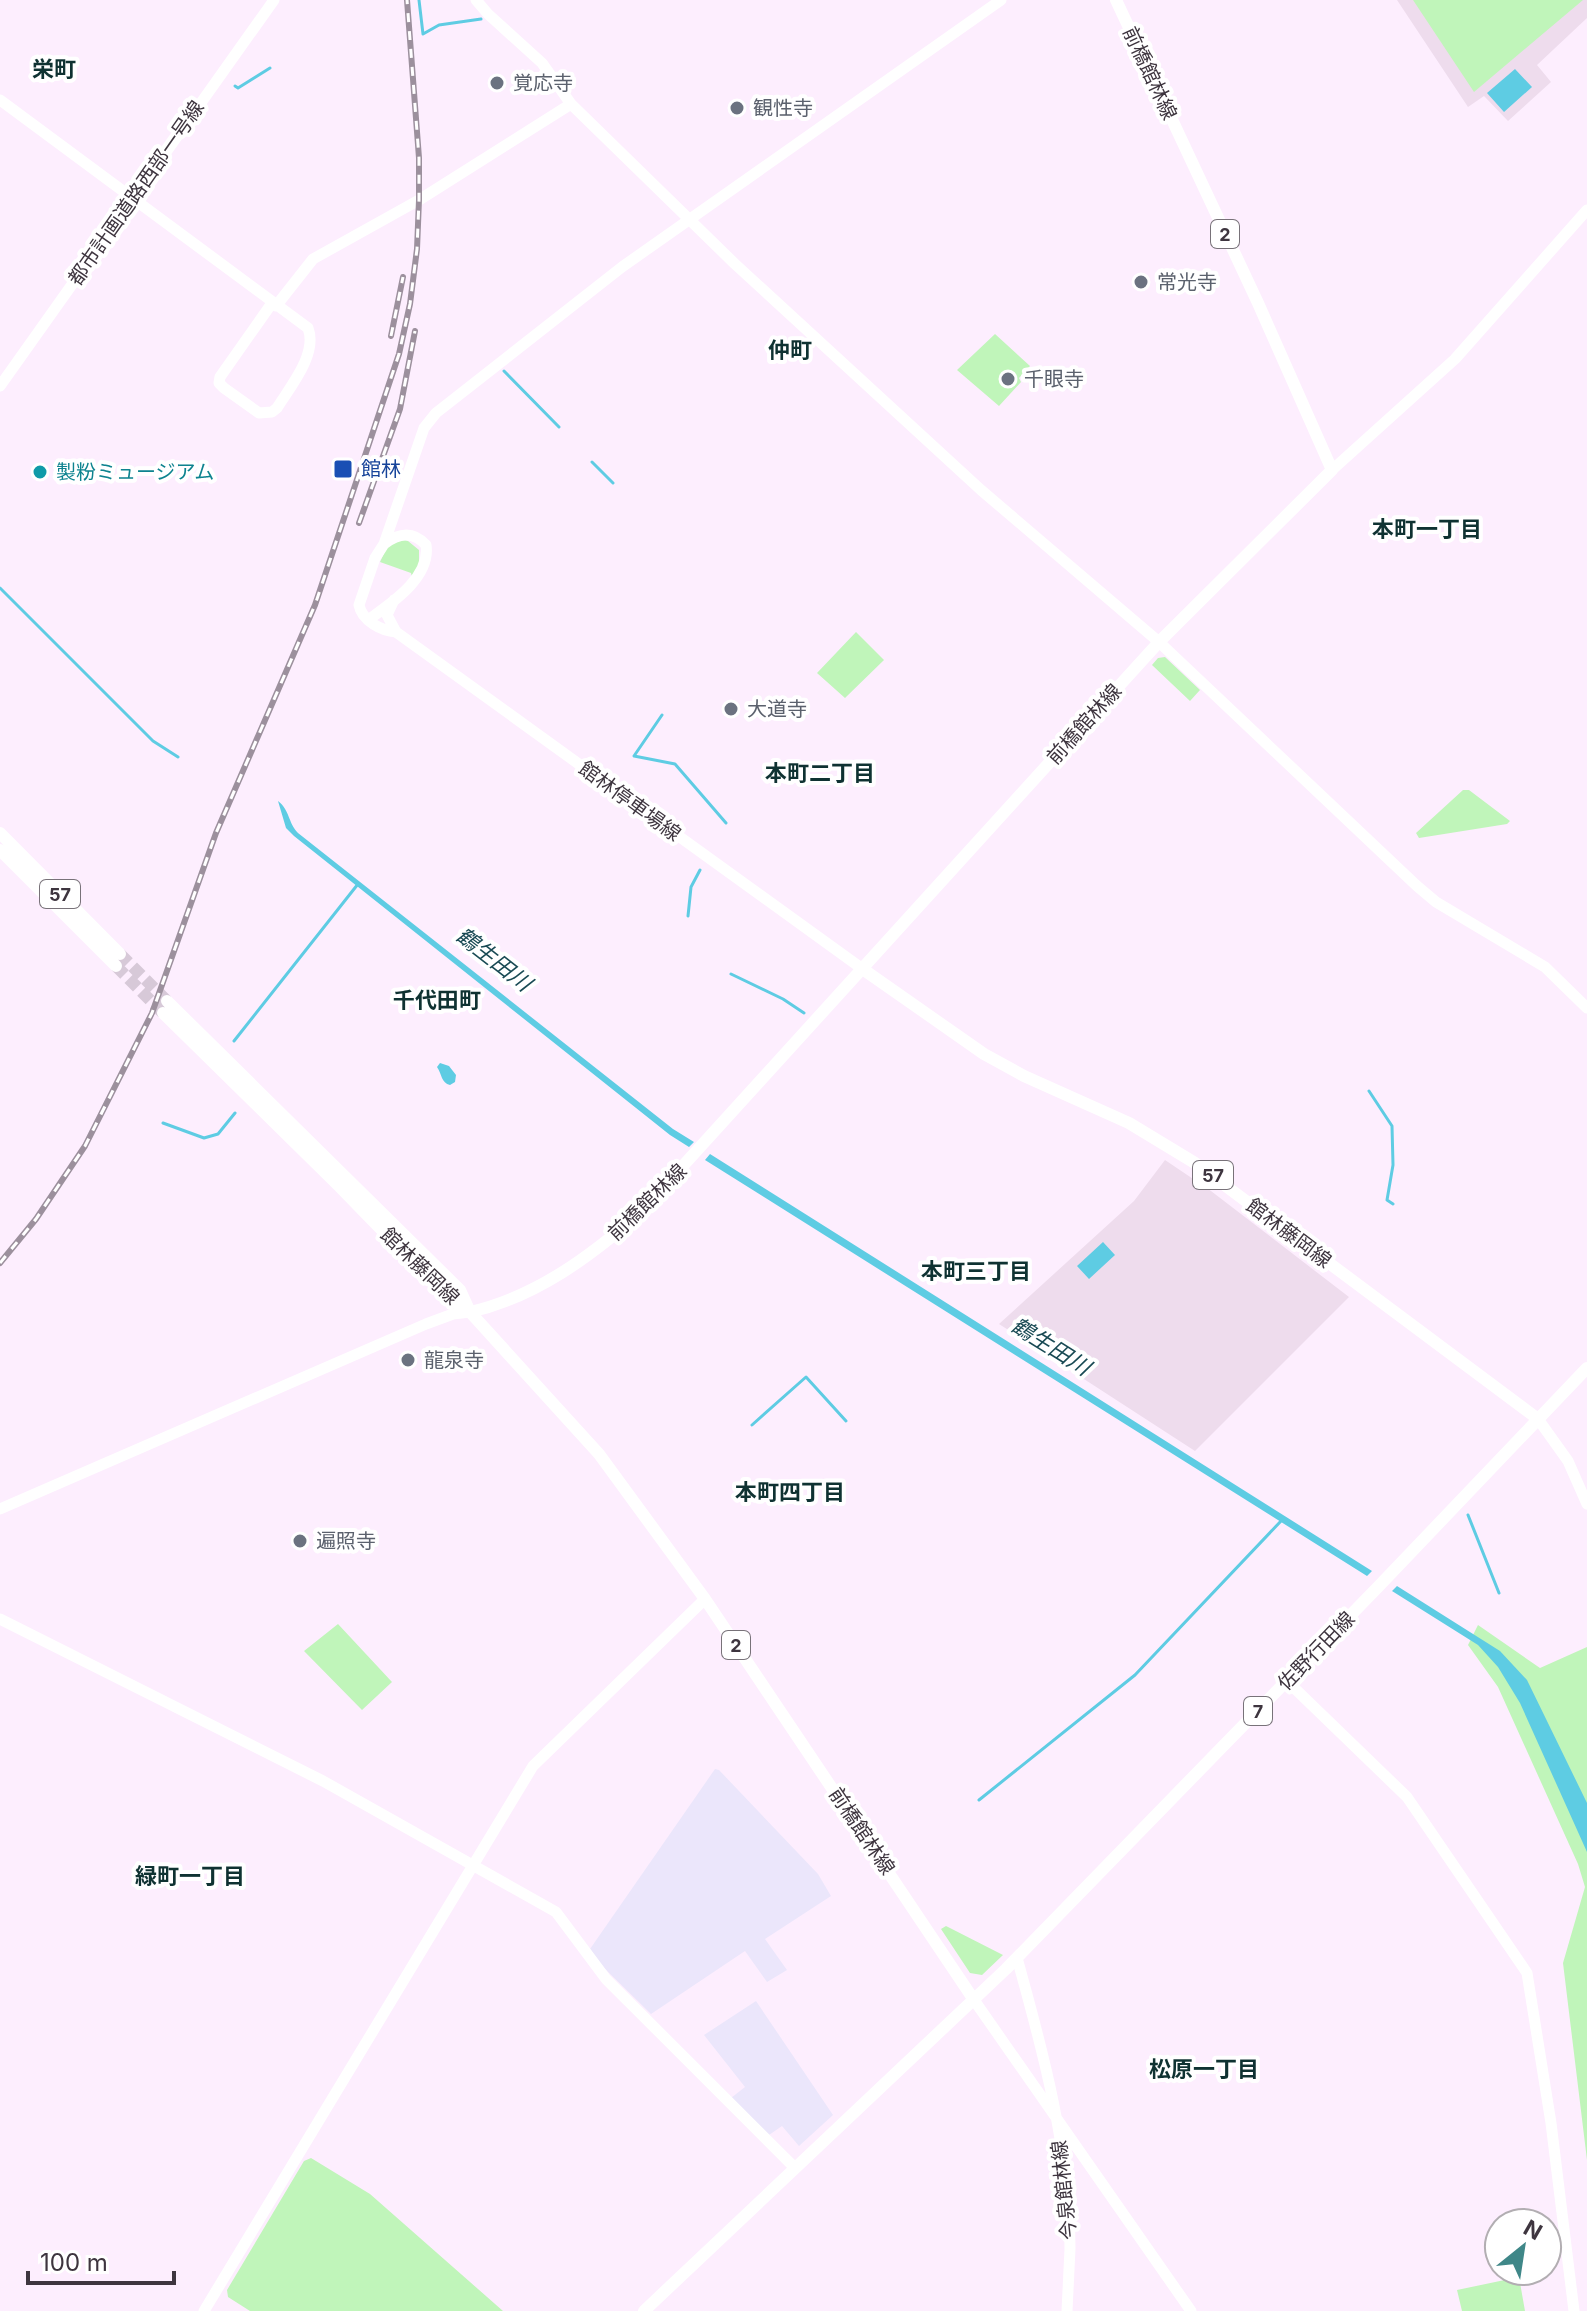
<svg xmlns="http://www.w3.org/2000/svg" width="1587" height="2311" viewBox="0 0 1587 2311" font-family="Inter,'Noto Sans JP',sans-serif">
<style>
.commercial{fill:#ebe6fb}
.education{fill:#eedced}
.green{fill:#c0f5ba}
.water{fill:#5ecce3}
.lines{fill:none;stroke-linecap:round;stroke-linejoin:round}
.stream{stroke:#5ecce3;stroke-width:3}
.primary-tunnel{stroke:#d7c9d8;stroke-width:12;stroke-dasharray:12 6;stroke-linecap:butt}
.secondary{stroke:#fff;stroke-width:11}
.primary{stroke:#fff;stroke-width:12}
.rail-casing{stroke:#9c909d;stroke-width:6}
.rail{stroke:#fff;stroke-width:3;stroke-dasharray:9;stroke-linecap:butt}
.worship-dot{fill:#6b7280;stroke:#fff;stroke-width:3}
.transit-dot{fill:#1a4fb4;stroke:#fff;stroke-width:3}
.culture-dot{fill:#0f9aa8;stroke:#fff;stroke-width:3}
.labels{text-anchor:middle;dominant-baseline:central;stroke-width:8;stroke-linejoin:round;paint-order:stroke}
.shield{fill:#fff;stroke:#787279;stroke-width:2}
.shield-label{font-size:18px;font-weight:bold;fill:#3e353f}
.street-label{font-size:20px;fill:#3e353f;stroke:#fff}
.worship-label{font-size:20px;fill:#5b616d;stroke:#fff;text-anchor:start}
.transit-label{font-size:20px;fill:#164399;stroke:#fff;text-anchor:start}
.culture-label{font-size:20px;fill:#0d838f;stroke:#fff;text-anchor:start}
.neighbourhood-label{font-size:22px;font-weight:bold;fill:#0f3232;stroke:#fff}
.water-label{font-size:22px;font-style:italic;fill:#194a54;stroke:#fff}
</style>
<rect width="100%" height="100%" fill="#fdeefe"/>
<path class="commercial" d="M 715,1769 L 719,1770 L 818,1874 L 831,1896 L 765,1939 L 787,1970 L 767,1982 L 745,1951 L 651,2014 L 601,1965 L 590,1949 Z
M 756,2001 L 833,2115 L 799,2146 L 782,2126 L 769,2135 L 731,2098 L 745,2087 L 704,2035 Z"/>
<path class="education" d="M 1397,0 L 1587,0 L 1587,18 L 1537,65 L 1551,82 L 1508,121 L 1484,96 L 1468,107 Z
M 1165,1160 L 1211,1191 L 1349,1297 L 1195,1451 L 999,1324 L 1134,1201 Z"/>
<path class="green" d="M 1413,0 L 1583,0 L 1474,92 Z
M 995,334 L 1030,366 L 1019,378 L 1021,382 L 999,406 L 957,370 Z
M 401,539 L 408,541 L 419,550 L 419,565 L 412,577 L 411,573 L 380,562 L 387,547 Z
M 856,632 L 884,660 L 845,698 L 817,673 Z
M 1165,657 L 1200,690 L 1190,701 L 1152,665 L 1158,658 Z
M 1463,790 L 1469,790 L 1510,821 L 1507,824 L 1419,838 L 1416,833 Z
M 338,1624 L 392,1682 L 362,1710 L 304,1651 Z
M 1478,1625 L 1540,1668 L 1587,1647 L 1587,2160 L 1563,1963 L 1585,1887 L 1578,1864 L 1498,1687 L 1468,1645 Z
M 946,1926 L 948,1927 L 1003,1955 L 982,1975 L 970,1973 L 941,1929 Z
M 311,2158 L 370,2194 L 503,2311 L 250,2311 L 228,2297 L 227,2290 L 304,2161 Z
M 1519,2277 L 1525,2311 L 1462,2311 L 1457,2290 Z"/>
<path class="water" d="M 1515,69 L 1532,87 L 1504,112 L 1487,93 Z
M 278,801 C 290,810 288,823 298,833 L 673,1129 L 694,1142 L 689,1147 L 670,1135 L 294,836 L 286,828 Z
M 440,1063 L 449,1066 L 456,1075 L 455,1082 L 450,1085 C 441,1083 442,1074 437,1067 Z
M 710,1154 L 1372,1571 L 1367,1576 L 705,1160 Z
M 1103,1242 L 1115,1255 L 1089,1279 L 1077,1266 Z
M 1397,1586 L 1500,1651 L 1527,1680 L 1587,1803 L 1587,1852 L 1520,1703 L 1498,1667 L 1478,1645 L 1392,1591 Z"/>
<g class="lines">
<path class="stream" d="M 419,0 L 423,34 L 439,25 L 481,19
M 235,86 L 238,88 L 270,68
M 504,371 L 559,427
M 592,462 L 613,483
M 0,588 L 153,741 L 178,757
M 662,715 L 634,756 L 675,764 L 726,823
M 688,916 L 691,887 L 700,870
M 731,974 L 783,999 L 804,1013
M 234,1041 L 358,884
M 1369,1091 L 1392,1126 L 1393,1165 L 1387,1200 L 1393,1204
M 163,1123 L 204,1138 L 218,1134 L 235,1113
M 752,1425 L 806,1377 L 846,1421
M 1468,1515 L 1499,1593
M 979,1800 L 1135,1675 L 1281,1521"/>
<path class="primary-tunnel" d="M 120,954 L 167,1001
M 116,966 L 163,1013"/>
<path class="secondary" d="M 476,0 L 488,14 L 542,63 L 571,104 L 735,264 L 981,490 L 1159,642 L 1417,886 L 1436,902 L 1545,967 L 1587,1008
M 0,100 L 308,328 C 318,354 290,387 277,408 L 272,412 L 259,413 L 224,388 L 219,383 L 220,377 L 272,303
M 276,306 L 313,259 L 419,200 L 571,104
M 0,386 L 274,0
M 1332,470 L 1455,359 L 1587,210
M 394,600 L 387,615 L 396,632 L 864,970
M 368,620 C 390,604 431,578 426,545 C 413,531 399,533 384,544
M 396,632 C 382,631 362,621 359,605 L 375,558 L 384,544 L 424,428 L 436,413 L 622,267 L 1001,0
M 1538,1419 L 1568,1461 L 1587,1504
M 0,1509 L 426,1324 L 453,1314 L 470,1312
M 0,1619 L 323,1781 L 556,1912 L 606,1979 L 794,2167
M 1287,1681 L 1407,1797 L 1527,1973 L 1551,2123 L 1574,2311
M 1017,1958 C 1043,2051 1070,2152 1070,2249 C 1069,2270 1068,2290 1067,2311
M 974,2000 L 1191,2311
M 204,2311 L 533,1766 L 705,1599"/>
<path class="primary" d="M 0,833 L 120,954
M 0,850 L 116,966
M 864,970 L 984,1054 L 1024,1076 L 1129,1123 L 1195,1163 L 1538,1419
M 167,1001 L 460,1290 L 470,1312
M 163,1013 L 340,1187 L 447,1297 L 470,1312 L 599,1454 L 705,1599 L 974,2000
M 470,1312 C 536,1297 591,1256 641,1212 L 1159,642 L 1332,470 L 1258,303 L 1116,0
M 644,2311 L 1006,1969 L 1378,1587 L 1587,1368"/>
<defs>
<path id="rail" d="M 391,336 L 403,277
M 359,523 L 400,409 L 415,331
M 0,1263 L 36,1219 L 85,1146 L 152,1013 L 216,833 L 315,605 L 399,354 L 410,304 L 417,249 L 419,200 L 419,158 L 407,0"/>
</defs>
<use href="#rail" class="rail-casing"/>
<use href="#rail" class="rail"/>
</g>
<g class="worship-dot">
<circle cx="497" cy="83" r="8"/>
<circle cx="737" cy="108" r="8"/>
<circle cx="1141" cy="282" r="8"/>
<circle cx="1008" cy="379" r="8"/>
<circle cx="731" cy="709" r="8"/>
<circle cx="408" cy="1360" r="8"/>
<circle cx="300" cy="1541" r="8"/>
</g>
<rect class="transit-dot" x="333" y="459" width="20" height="20" rx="4"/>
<circle class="culture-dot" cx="40" cy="472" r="8"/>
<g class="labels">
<g class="shield">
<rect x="1211" y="220" width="28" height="28" rx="6"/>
<rect x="40" y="880" width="40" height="28" rx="6"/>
<rect x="1193" y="1161" width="40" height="28" rx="6"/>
<rect x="722" y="1631" width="28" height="28" rx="6"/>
<rect x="1244" y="1697" width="28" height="28" rx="6"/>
</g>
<g class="shield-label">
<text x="1225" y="234">2</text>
<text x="60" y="894">57</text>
<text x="1213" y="1175">57</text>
<text x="736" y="1645">2</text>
<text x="1258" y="1711">7</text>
</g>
<g class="street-label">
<text transform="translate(1150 73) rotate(65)">前橋館林線</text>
<text transform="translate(136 193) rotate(-55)">都市計画道路西部一号線</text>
<text transform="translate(1084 724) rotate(-48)">前橋館林線</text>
<text transform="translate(630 801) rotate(36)">館林停車場線</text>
<text transform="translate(647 1202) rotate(-44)">前橋館林線</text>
<text transform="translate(1289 1233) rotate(37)">館林藤岡線</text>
<text transform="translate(420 1266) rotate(44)">館林藤岡線</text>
<text transform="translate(1316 1651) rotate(-46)">佐野行田線</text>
<text transform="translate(862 1831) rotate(56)">前橋館林線</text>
<text transform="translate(1064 2190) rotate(-96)">今泉館林線</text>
</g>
<g class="worship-label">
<text x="513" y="83">覚応寺</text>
<text x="753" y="108">観性寺</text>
<text x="1157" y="282">常光寺</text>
<text x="1024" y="379">千眼寺</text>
<text x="747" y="709">大道寺</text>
<text x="424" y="1360">龍泉寺</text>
<text x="316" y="1541">遍照寺</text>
</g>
<g class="transit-label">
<text x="361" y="469">館林</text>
</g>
<g class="culture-label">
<text x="56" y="472">製粉ミュージアム</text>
</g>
<g class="neighbourhood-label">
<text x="54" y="69">栄町</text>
<text x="790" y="350">仲町</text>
<text x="1427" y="529">本町一丁目</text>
<text x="820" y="773">本町二丁目</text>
<text x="437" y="1000">千代田町</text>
<text x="976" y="1271">本町三丁目</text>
<text x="790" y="1492">本町四丁目</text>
<text x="190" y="1876">緑町一丁目</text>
<text x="1204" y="2069">松原一丁目</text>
</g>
<g class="water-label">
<text transform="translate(494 959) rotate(38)">鶴生田川</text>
<text transform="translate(1051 1346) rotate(32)">鶴生田川</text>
</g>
</g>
<g transform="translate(1523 2247) rotate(30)"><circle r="38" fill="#ffffff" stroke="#b2aeb2" stroke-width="2"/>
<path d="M0-6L14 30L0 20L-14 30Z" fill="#3f8788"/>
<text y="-12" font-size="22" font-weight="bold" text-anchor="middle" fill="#3e353f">N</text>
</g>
<path d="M28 2271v12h146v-12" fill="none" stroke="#3e353f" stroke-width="4"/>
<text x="40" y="2271" font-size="24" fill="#3e353f" stroke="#ffffff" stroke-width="6" paint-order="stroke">100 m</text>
</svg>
